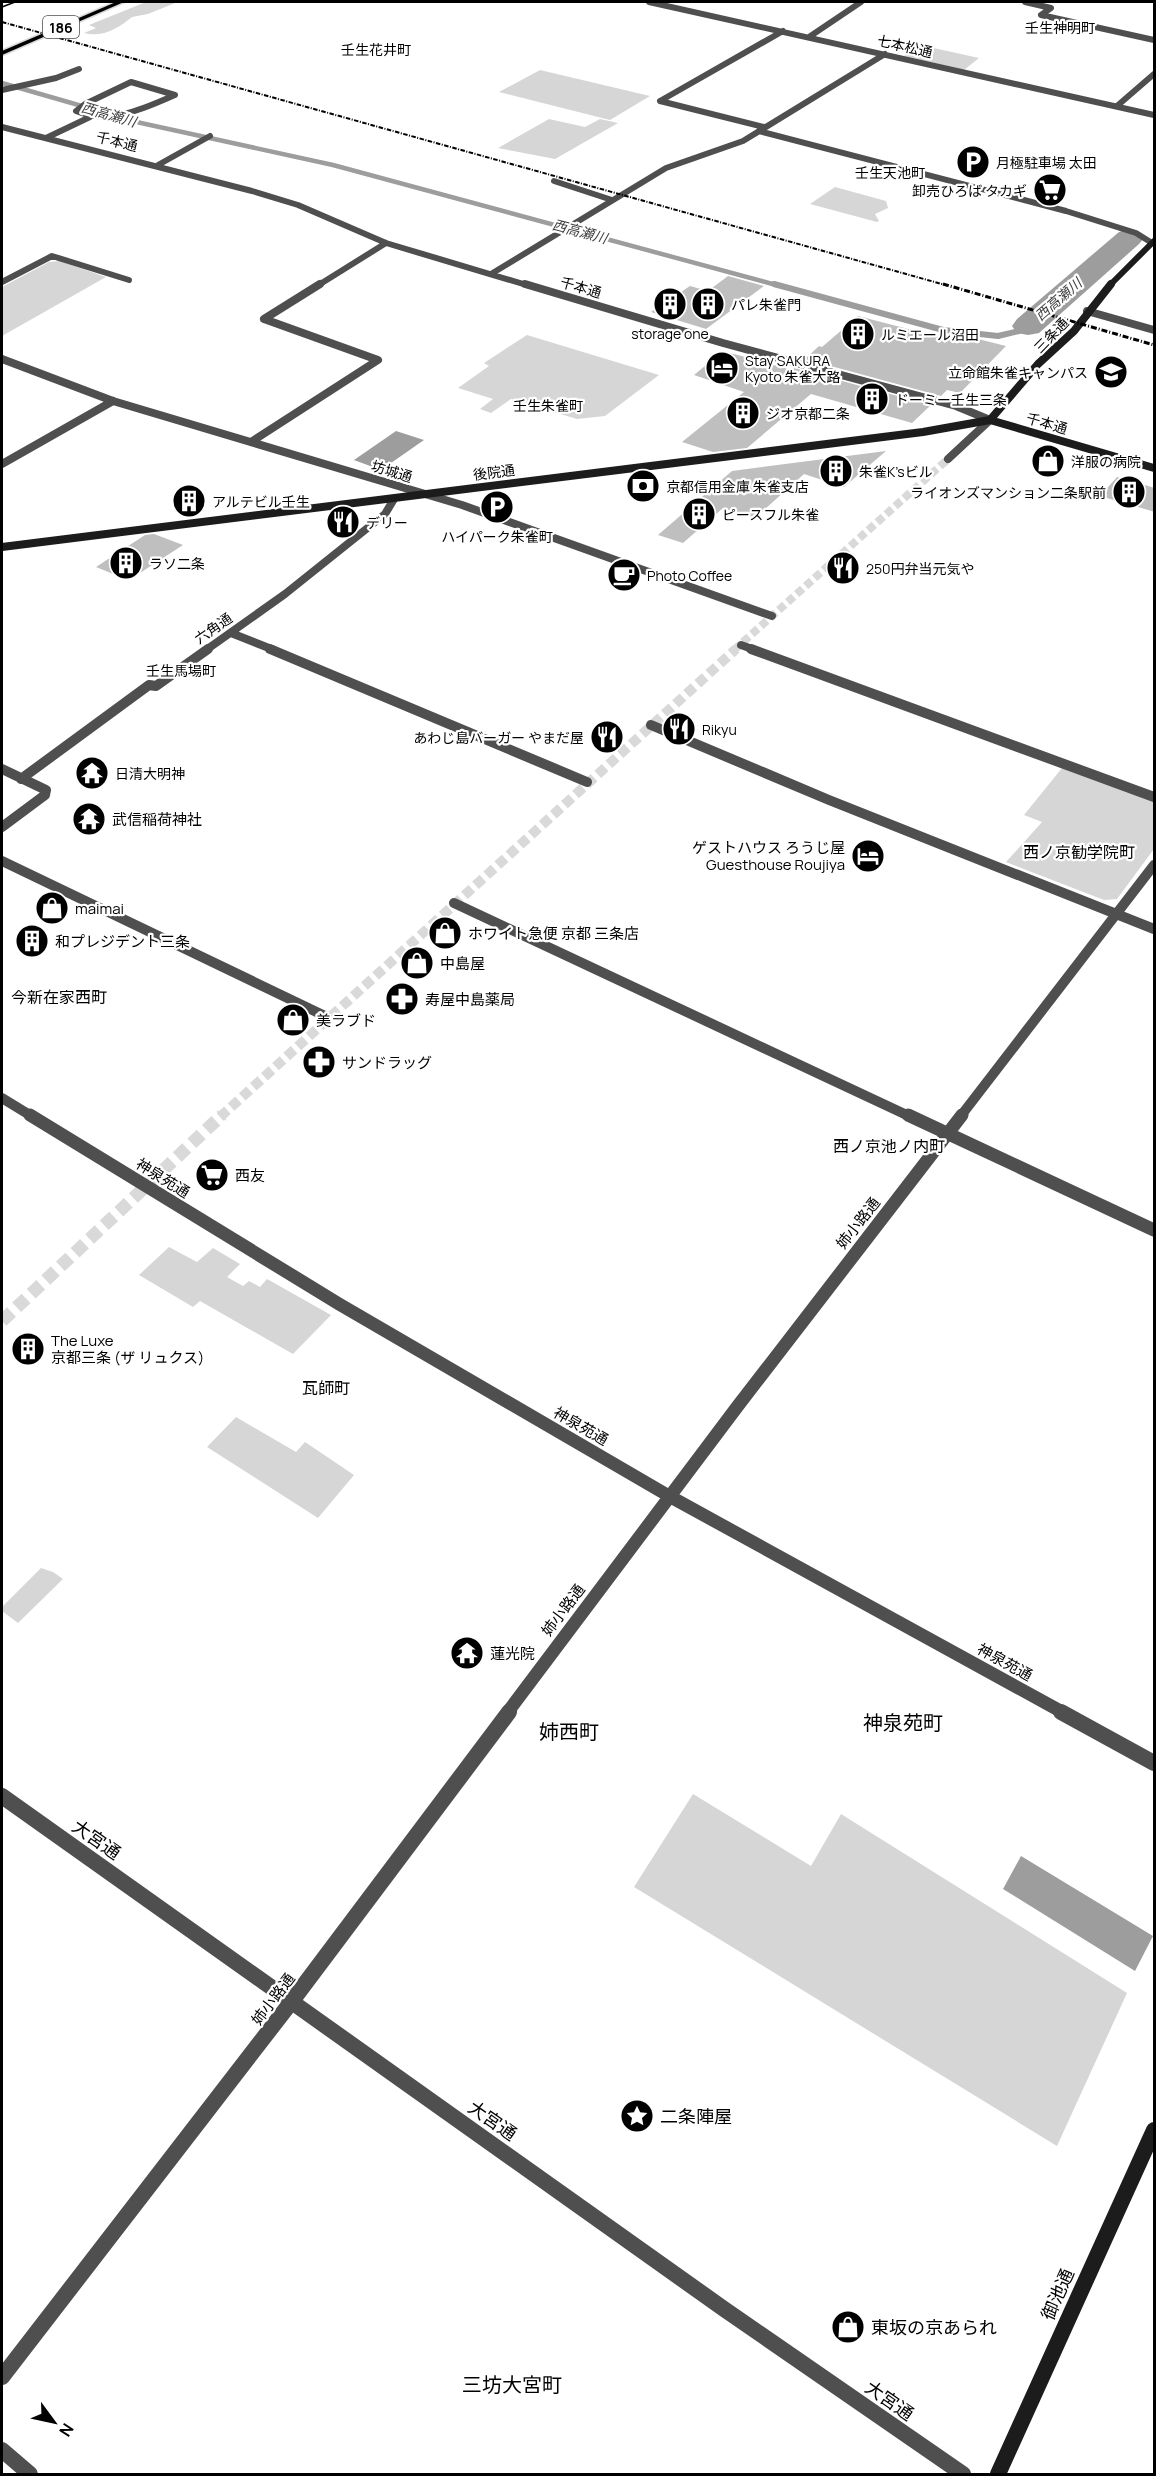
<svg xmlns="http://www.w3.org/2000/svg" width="1156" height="2476" viewBox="0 0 1156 2476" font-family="Manrope,'Noto Sans JP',sans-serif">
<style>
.green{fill:#d6d6d6}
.water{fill:#9d9d9d}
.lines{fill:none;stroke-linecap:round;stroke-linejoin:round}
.stream-far1{stroke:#9d9d9d;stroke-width:4.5}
.stream{stroke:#9d9d9d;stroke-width:6}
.river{fill:#9d9d9d;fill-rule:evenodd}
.building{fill:#bfbfbf}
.street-tunnel-far2{stroke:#d9d9d9;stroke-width:8;stroke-dasharray:8 4;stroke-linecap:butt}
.street-tunnel-far1{stroke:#d9d9d9;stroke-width:10;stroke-dasharray:10 5;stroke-linecap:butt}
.street-tunnel{stroke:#d9d9d9;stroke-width:13;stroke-dasharray:13 7;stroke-linecap:butt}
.primary-casing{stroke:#dbdbdb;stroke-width:3}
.street-far4{stroke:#4f4f4f;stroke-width:6}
.street-far3{stroke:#4f4f4f;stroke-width:8}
.street-far2{stroke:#4f4f4f;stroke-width:10}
.street-far1{stroke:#4f4f4f;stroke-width:13}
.street{stroke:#4f4f4f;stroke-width:16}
.secondary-far2{stroke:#1c1c1c;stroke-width:6}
.secondary-far1{stroke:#1c1c1c;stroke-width:8}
.secondary{stroke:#1c1c1c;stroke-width:16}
.primary{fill:#000;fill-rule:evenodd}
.tram{stroke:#000;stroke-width:1.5}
.rail-far1{stroke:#000;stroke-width:2;stroke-dasharray:4.5 1.5 1 1.5;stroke-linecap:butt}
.rail{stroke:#000;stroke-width:3;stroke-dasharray:6 2 1 2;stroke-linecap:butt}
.labels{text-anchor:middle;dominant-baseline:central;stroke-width:4.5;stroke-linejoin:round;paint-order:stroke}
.shield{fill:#fff;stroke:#4c4c4c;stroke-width:1.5}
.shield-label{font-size:14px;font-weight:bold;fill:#000}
.far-neighbourhood-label{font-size:14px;fill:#000;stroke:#fff}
.far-street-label{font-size:14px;fill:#000;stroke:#fff}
.far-water-label{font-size:14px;font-style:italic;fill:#3e3e3e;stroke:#fff}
.far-poi-label{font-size:14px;fill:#000;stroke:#fff;text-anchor:start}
.poi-label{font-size:15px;fill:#000;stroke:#fff;text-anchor:start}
.street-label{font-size:15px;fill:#000;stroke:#fff}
.neighbourhood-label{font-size:16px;fill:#000;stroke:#fff}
.near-street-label{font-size:18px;fill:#000;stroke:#fff}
.near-poi-label{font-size:18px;fill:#000;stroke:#fff;text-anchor:start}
.near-neighbourhood-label{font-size:20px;fill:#000;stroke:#fff}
</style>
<rect width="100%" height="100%" fill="#fff"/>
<path class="green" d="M 146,2 L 175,3 L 148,14 L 132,17 C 119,28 102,38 84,33 L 96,28 L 89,25 Z
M 920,45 L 979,58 L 964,70 L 904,56 Z
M 540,70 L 650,96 L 610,120 L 499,92 Z
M 549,119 L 585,127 L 600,119 L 618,123 L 555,159 L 498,148 Z
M 835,187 L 886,201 L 888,208 L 875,214 L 879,221 L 877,222 L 810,204 Z
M 60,261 L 106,277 L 2,336 L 2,287 L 49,262 Z
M 527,335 L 659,375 L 605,416 L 577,419 L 511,399 L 491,413 L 480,409 L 493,399 L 458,388 L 489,366 L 484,363 Z
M 1062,768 L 1154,801 L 1154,849 L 1117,899 L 1104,900 L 1006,862 L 1042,822 L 1024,815 Z
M 169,1247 L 197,1262 L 213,1248 L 240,1264 L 227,1277 L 243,1286 L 249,1281 L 260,1287 L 267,1279 L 331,1315 L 293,1354 L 200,1301 L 193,1307 L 139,1275 Z
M 236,1417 L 296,1452 L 305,1442 L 354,1475 L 318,1518 L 207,1447 Z
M 41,1568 L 53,1572 L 63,1579 L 18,1623 L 2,1611 L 2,1607 Z
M 693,1794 L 811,1866 L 841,1814 L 1127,1993 L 1057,2146 L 634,1887 Z"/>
<path class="water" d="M 396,431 L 424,440 L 381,470 L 354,460 Z
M 1021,1856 L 1153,1936 L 1135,1971 L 1003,1889 Z"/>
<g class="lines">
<path class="stream-far1" d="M 2,83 L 141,123 L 333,165 L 780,286"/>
<path class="stream" d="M 774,284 L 943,330 L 998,336 L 1019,331 L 1028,326"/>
<path class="river" d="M 1129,229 L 1139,232 L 1144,238 L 1139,244 L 1039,333 L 1028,335 L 1017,333 L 1012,326 L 1017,319 L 1119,232 Z"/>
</g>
<path class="building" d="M 728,276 L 764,286 L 706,329 L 651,312 L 690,286 L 708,291 Z
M 858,316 L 939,337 L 943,334 L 966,340 L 970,337 L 1006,346 L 960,393 L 947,390 L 941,396 L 805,359 L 819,346 L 822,347 Z
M 723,351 L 792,370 L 794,368 L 931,405 L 912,423 L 811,394 L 747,448 L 713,452 L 682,442 L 744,392 L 694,375 Z
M 886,451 L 844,487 L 804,474 L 755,518 L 723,508 L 683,543 L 658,535 L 732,471 Z
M 1117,477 L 1155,488 L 1155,512 L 1100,496 Z
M 154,534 L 183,545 L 140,573 L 134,571 L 123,578 L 96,567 L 145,535 Z"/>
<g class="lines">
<path class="street-tunnel-far2" d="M 734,650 L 948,459"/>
<path class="street-tunnel-far1" d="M 220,1117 L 736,649"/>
<path class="street-tunnel" d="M 2,1321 L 222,1115"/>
<defs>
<path id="primary" d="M 116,2 L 124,2 L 2,55 L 2,51 Z"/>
</defs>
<use href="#primary" class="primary-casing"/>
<path class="street-far4" d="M 649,2 L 1154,115
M 1025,2 L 1051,8 L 1041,15 L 1154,40
M 809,37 L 861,2
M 131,82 L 175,95 C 143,109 110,125 76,111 L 85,104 Z
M 2,90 L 56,78 L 79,69
M 660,101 L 783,31
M 660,101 L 764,127
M 1117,106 L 1154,74
M 2,127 L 252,191 L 298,205 L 386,243 L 530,286
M 759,131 L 1066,211 L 1136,233 L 1152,243
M 46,138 L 90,117
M 158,165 L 210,136
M 554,181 L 612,200
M 491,274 L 666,168 L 743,141 L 885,54
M 2,282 L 52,256 L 129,280
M 317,286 L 386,243"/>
<path class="street-far3" d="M 525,284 L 723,343 L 956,406 L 990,420 L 948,459
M 1087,311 L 1154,330
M 264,319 L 320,284
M 2,359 L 113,401 L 462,505 L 772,616
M 251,442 L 378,360 L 264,319
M 2,464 L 113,401
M 231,633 L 274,650
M 741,645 L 755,650
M 206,650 L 285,594 L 385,514 L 394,499"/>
<path class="street-far2" d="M 270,649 L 587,782
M 751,649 L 1154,797
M 651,725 L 829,800 L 1154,929
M 2,769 L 46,790 L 45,795 L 2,827
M 21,779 L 149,685 L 156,686 L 208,649
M 2,861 L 327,1017
M 454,903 L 911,1117
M 2,1098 L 33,1117
M 960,1117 L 1154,865"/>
<path class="street-far1" d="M 30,1115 L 339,1304 L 669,1496 L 1064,1713
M 908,1115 L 1154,1230
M 507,1713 L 737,1407 L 962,1115"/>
<path class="street" d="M 1061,1712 L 1154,1763
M 2,1796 L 724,2309 L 963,2474
M 2,2377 L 292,2001 L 509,1712
M 2,2450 L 30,2474"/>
<path class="secondary-far2" d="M 1109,286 L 1154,241"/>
<path class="secondary-far1" d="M 990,420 L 1038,364 L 1074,331 L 1111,284
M 2,547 L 923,432 L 990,420 L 1154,468"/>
<path class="secondary" d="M 998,2474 L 1154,2130"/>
<use href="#primary" class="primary"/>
<path class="tram" d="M 2,7 L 15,2"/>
<path class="rail-far1" d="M 2,22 L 949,286"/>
<path class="rail" d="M 943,284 L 1154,345"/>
</g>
<defs>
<symbol id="parking-disc" viewBox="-11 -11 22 22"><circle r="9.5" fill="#000" stroke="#fff"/><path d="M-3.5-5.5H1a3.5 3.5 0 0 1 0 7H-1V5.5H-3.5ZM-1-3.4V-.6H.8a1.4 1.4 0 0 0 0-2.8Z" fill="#fff"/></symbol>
<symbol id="supermarket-disc" viewBox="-11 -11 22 22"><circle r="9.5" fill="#000" stroke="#fff"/><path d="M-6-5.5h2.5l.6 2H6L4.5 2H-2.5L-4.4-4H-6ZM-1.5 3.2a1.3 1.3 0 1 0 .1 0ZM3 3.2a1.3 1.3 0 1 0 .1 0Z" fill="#fff"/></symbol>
<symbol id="building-disc" viewBox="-11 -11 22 22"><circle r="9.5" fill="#000" stroke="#fff"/><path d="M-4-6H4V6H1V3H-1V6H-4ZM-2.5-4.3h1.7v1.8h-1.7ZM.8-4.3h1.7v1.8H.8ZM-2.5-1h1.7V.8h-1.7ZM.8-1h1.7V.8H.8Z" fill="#fff"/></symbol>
<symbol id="hotel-disc" viewBox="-11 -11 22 22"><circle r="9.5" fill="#000" stroke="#fff"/><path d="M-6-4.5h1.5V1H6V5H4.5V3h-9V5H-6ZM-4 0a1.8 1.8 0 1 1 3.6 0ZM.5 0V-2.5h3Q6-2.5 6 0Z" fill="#fff"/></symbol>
<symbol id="university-disc" viewBox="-11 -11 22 22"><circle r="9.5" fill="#000" stroke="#fff"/><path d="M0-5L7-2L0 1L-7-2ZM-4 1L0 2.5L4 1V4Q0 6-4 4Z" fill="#fff"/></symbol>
<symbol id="shop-disc" viewBox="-11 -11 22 22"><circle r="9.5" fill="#000" stroke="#fff"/><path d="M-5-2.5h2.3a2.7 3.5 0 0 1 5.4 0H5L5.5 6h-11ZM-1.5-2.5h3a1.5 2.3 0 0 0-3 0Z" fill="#fff"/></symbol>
<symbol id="bank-disc" viewBox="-11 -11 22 22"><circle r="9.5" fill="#000" stroke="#fff"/><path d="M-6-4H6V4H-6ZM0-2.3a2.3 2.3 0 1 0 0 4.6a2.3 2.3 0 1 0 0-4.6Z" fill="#fff"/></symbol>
<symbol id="restaurant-disc" viewBox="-11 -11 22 22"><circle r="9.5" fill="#000" stroke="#fff"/><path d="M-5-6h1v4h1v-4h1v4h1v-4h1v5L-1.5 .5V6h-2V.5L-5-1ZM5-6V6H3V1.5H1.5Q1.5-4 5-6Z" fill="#fff"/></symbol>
<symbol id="cafe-disc" viewBox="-11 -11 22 22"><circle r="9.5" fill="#000" stroke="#fff"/><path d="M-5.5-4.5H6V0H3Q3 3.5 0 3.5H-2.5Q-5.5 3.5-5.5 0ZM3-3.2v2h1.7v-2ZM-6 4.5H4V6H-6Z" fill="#fff"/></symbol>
<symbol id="temple-disc" viewBox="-11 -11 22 22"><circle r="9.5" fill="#000" stroke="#fff"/><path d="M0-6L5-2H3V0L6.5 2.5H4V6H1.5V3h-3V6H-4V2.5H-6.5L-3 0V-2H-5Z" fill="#fff"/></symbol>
<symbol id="pharmacy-disc" viewBox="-11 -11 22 22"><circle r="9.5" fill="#000" stroke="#fff"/><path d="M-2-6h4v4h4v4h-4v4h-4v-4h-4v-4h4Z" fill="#fff"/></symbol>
<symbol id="sight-disc" viewBox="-11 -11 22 22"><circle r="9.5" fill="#000" stroke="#fff"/><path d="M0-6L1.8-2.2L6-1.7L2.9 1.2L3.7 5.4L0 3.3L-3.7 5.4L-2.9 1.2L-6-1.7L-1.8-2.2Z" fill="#fff"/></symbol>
</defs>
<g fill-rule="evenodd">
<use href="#parking-disc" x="954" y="143" width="38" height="38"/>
<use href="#supermarket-disc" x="1031" y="171" width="38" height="38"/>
<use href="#building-disc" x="651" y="285" width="38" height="38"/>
<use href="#building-disc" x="689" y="285" width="38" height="38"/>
<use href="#building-disc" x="839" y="315" width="38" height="38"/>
<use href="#hotel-disc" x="703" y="349" width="38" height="38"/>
<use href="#university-disc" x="1092" y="353" width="38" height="38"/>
<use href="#building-disc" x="853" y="380" width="38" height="38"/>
<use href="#building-disc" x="724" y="394" width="38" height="38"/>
<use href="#shop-disc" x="1029" y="442" width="38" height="38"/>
<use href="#building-disc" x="817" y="452" width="38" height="38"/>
<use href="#bank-disc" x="624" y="467" width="38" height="38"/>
<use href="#building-disc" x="1110" y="473" width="38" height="38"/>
<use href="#building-disc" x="170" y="482" width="38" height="38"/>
<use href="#parking-disc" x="478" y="488" width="38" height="38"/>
<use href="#building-disc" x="680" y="495" width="38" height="38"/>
<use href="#restaurant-disc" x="324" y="503" width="38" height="38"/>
<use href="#building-disc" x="107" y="544" width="38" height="38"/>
<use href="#restaurant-disc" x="824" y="549" width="38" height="38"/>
<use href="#cafe-disc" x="605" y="556" width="38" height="38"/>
<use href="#restaurant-disc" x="660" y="710" width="38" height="38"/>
<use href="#restaurant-disc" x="588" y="718" width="38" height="38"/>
<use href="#temple-disc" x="73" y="754" width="38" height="38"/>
<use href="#temple-disc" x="70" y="800" width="38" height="38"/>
<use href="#hotel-disc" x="849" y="837" width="38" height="38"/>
<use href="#shop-disc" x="33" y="889" width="38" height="38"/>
<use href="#shop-disc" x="426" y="914" width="38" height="38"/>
<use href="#building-disc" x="13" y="922" width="38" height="38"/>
<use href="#shop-disc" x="398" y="944" width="38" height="38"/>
<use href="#pharmacy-disc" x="383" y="980" width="38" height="38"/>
<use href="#shop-disc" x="274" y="1001" width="38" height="38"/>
<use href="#pharmacy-disc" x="300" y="1043" width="38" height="38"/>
<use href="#supermarket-disc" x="193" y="1156" width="38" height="38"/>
<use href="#building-disc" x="9" y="1330" width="38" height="38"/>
<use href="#temple-disc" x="448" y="1634" width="38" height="38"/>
<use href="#sight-disc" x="618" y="2097" width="38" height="38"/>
<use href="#shop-disc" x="829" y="2308" width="38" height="38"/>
</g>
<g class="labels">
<rect class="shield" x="43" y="16" width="36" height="22" rx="4.5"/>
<g class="shield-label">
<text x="61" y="27">186</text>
</g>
<g class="far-neighbourhood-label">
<text x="1060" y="27">壬生神明町</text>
<text x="376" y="49">壬生花井町</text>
<text x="890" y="172">壬生天池町</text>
<text x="548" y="405">壬生朱雀町</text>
<text x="181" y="670">壬生馬場町</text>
</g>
<g class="far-street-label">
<text transform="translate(905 46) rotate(13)">七本松通</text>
<text transform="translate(117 141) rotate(14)">千本通</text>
<text transform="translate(581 287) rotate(16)">千本通</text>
<text transform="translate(1051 335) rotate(-46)">三条通</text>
<text transform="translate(1047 423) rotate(16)">千本通</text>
<text transform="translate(392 471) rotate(17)">坊城通</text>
<text transform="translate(494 472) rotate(-7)">後院通</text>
<text transform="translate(213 628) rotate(-35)">六角通</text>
</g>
<g class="far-water-label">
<text transform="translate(109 114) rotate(16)">西高瀬川</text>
<text transform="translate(580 231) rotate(15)">西高瀬川</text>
<text transform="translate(1058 299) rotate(-41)">西高瀬川</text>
</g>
<g class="far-poi-label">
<text x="996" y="162">月極駐車場 太田</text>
<text x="1027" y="190" text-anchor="end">卸売ひろば タカギ</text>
<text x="731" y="304">パレ朱雀門</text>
<text x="670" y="333" text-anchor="middle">storage one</text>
<text x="881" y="334">ルミエール沼田</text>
<text x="745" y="360">Stay SAKURA<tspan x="745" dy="16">Kyoto 朱雀大路</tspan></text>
<text x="1088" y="372" text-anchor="end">立命館朱雀キャンパス</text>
<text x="895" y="399">ドーミー壬生三条</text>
<text x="766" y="413">ジオ京都二条</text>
<text x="1071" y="461">洋服の病院</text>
<text x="859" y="471">朱雀K’sビル</text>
<text x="666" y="486">京都信用金庫 朱雀支店</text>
<text x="1106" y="492" text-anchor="end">ライオンズマンション二条駅前</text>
<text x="212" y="501">アルテビル壬生</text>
<text x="722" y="514">ピースフル朱雀</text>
<text x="366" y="522">デリー</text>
<text x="497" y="536" text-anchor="middle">ハイパーク朱雀町</text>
<text x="149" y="563">ラソ二条</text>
<text x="866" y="568">250円弁当元気や</text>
<text x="647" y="575">Photo Coffee</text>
<text x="702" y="729">Rikyu</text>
<text x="584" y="737" text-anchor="end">あわじ島バーガー やまだ屋</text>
<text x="115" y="773">日清大明神</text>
</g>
<g class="poi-label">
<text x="112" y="819">武信稲荷神社</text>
<text x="845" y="847" text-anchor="end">ゲストハウス ろうじ屋<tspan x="845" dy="17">Guesthouse Roujiya</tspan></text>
<text x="75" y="908">maimai</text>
<text x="468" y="933">ホワイト急便 京都 三条店</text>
<text x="55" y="941">和プレジデント三条</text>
<text x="440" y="963">中島屋</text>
<text x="425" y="999">寿屋中島薬局</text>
<text x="316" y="1020">美ラブド</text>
<text x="342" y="1062">サンドラッグ</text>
<text x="235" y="1175">西友</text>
<text x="51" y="1340">The Luxe<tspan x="51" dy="17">京都三条 (ザ リュクス)</tspan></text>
<text x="490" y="1653">蓮光院</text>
</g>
<g class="street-label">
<text transform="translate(163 1178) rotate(32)">神泉苑通</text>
<text transform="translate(858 1223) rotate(-52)">姉小路通</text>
<text transform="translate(581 1426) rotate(30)">神泉苑通</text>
<text transform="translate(563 1610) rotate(-53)">姉小路通</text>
<text transform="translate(1005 1662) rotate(29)">神泉苑通</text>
<text transform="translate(273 1999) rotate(-53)">姉小路通</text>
</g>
<g class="neighbourhood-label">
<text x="1079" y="852">西ノ京勧学院町</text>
<text x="59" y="997">今新在家西町</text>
<text x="889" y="1146">西ノ京池ノ内町</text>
<text x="326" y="1388">瓦師町</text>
</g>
<g class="near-street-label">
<text transform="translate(97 1839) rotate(35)">大宮通</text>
<text transform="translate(493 2120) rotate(35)">大宮通</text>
<text transform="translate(1057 2294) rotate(-66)">御池通</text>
<text transform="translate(890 2400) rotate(35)">大宮通</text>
</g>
<g class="near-poi-label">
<text x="660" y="2116">二条陣屋</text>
<text x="871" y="2327">東坂の京あられ</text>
</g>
<g class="near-neighbourhood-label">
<text x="903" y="1722">神泉苑町</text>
<text x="569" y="1731">姉西町</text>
<text x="512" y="2384">三坊大宮町</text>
</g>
</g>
<rect width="1156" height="2476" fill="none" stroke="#000000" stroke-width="6"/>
<g transform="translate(54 2422) rotate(123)" stroke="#ffffff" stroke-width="4.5" paint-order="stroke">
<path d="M0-4.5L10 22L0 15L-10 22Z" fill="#000000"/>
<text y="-9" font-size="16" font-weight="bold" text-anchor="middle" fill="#000000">N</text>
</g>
</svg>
